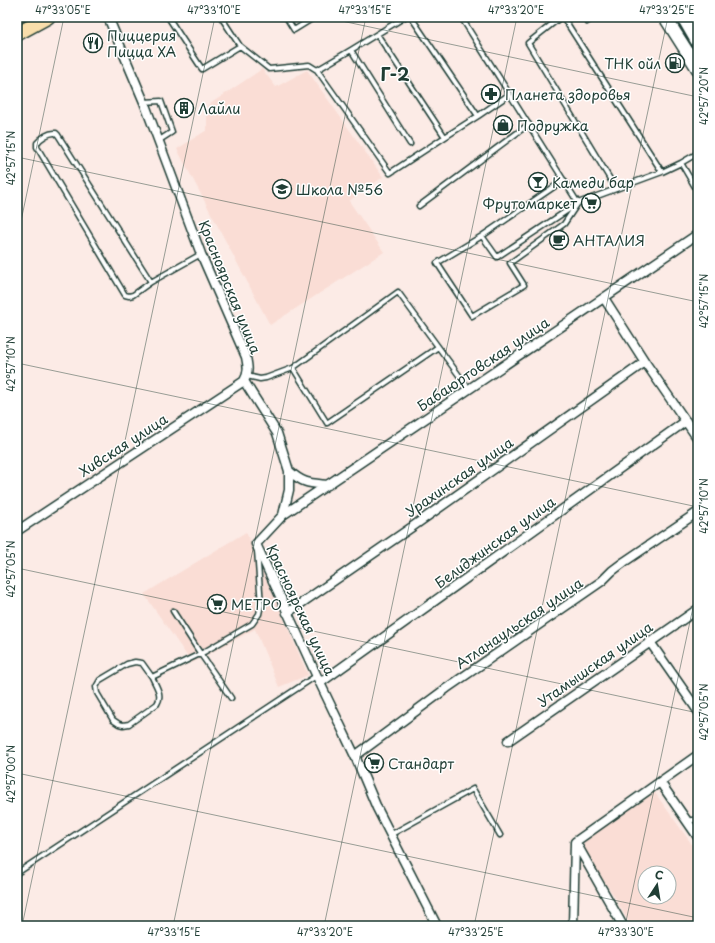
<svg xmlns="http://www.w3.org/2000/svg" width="715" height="943" viewBox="0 0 715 943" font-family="'Playpen Sans',sans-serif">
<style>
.built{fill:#faddd5;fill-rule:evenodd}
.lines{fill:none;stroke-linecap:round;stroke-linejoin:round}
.service-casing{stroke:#1f3d34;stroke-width:7}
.minor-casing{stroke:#1f3d34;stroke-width:11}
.secondary-casing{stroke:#1f3d34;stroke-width:15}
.primary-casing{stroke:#1f3d34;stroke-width:16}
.service{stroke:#fff;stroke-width:4}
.minor{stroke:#fff;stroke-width:8}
.secondary{stroke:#fff;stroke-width:12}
.primary{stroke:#f9deab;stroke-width:13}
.ticks{fill:none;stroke:#1f3d34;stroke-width:1;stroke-opacity:0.45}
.labels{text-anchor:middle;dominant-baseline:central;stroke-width:3;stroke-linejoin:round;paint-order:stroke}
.poi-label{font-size:14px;fill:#1f3d34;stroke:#fff;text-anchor:start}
.street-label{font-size:14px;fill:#1f3d34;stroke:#fff}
.district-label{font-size:18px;font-weight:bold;fill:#1f3d34;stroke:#fff}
.neatline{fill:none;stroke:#1f3d34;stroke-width:1.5}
.ticks-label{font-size:10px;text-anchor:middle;fill:#1f3d34}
</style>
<rect width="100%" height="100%" fill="#fcebe6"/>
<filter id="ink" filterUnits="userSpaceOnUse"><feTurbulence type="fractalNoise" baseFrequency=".025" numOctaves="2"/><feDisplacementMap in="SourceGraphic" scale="8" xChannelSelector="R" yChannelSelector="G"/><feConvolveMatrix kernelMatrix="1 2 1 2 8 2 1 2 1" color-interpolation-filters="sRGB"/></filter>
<g filter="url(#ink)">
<path class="built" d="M 262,69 L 276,87 L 307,70 L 383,177 L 349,201 L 384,252 L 270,325 L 177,149 L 207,130 L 207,106 Z
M 246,532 L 308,675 L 279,687 L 255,629 L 192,663 L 144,594 Z
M 653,790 L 698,853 L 698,926 L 631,926 L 613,894 L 583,850 L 585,839 ZM 645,873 L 669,873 L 669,897 L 645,897 Z"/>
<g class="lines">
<defs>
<path id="service" d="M 168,17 L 202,69 L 240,46 L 269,69 L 309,65 L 317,70 L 390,173 L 445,137
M 221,17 L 240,46
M 286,17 L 294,30 L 315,17
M 461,17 L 578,203 L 662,172 L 681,163 L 698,153
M 561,17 L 528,43 L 616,189
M 563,17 L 662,172
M 587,22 L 594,17
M 377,34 L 445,137 L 478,116 L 411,17
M 351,50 L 410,144
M 317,70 L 351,50 L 405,17
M 144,102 L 161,101 L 172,132 L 158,141
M 478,116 L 510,94
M 681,163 L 698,192
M 564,180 L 482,236 L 497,257 L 577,204
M 419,206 L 529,124
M 482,236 L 437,263 L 472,316 L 524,285 L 510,263 L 564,224 L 578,203
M 151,282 L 58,135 L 56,133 C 49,132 41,138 37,143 L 37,147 L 125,295 L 129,296 L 133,295 L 151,282 L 201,254
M 438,347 L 327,423 L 293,368 L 398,292 L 469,389
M 247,376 L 260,379 L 266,378 L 293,368
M 173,611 L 200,653 L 231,698
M 152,677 C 156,686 163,695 157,704 L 129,724 L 123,725 L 119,724 L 113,720 L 97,693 L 96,687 L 100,680 L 127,664 L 135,662 L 142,663 L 152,677 L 204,652 L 252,624 L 259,614 L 261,605 L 257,550
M 687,821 L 698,819
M 390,835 L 473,789 L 500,835
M 17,873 L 316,676"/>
<path id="minor" d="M 108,17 L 144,102 L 201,254 L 246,357 C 248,367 249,372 244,381 L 277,433 L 289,471 L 289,490 L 283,515 L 256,544 L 320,683 L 355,756 L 377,808 L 437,926
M 604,298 L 645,362 L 698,439
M 289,471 C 304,484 309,483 328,485
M 283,515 C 421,421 560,329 698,234
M 17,531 L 244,381
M 287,613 L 412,527 L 645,362
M 650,642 L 698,711
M 320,683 L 686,421
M 508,741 L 698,609
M 355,756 L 447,688 L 602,581 L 612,571 L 624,562 L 698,512
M 660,782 L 698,837
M 576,843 L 623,926
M 573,926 L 575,842 L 698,755"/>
<path id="secondary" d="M 665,17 L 698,69
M 683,17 L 698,43"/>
<path id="primary" d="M 17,18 L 18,17
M 17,34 L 48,17"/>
</defs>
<use href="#service" class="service-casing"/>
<use href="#minor" class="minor-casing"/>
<use href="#secondary" class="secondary-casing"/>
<use href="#primary" class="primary-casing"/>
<use href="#service" class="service"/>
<use href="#minor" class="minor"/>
<use href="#secondary" class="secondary"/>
<use href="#primary" class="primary"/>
</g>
</g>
<path class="ticks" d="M 323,17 L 698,97M 17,157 L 698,302M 17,240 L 64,17M 17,363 L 698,507M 17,568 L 698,713M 17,773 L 698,918M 22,926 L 215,17M 173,926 L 366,17M 324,926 L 517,17M 474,926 L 668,17M 625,926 L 698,584"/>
<defs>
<symbol id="restaurant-ring" viewBox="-11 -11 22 22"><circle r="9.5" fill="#fff" stroke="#1f3d34" stroke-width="1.5"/><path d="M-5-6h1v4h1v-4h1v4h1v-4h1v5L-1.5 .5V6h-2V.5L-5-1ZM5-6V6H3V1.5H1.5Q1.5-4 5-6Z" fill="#1f3d34"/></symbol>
<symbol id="fuel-ring" viewBox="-11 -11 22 22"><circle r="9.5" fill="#fff" stroke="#1f3d34" stroke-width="1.5"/><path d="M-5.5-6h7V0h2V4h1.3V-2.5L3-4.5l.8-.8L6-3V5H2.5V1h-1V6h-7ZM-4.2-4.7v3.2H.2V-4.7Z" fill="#1f3d34"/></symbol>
<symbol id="pharmacy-ring" viewBox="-11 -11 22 22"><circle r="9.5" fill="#fff" stroke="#1f3d34" stroke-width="1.5"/><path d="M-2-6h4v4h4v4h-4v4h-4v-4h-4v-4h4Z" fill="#1f3d34"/></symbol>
<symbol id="building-ring" viewBox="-11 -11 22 22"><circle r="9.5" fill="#fff" stroke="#1f3d34" stroke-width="1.5"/><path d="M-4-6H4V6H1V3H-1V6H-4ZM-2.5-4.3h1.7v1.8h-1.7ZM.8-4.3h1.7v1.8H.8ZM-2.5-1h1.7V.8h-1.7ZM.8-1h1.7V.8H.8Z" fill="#1f3d34"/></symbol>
<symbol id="shop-ring" viewBox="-11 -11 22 22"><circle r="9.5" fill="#fff" stroke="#1f3d34" stroke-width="1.5"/><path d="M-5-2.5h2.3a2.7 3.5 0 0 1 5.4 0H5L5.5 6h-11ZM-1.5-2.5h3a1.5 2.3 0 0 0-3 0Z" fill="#1f3d34"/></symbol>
<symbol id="bar-ring" viewBox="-11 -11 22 22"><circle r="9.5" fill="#fff" stroke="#1f3d34" stroke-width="1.5"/><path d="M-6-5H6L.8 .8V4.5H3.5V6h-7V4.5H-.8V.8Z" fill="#1f3d34"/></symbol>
<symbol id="school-ring" viewBox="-11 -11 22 22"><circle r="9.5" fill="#fff" stroke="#1f3d34" stroke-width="1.5"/><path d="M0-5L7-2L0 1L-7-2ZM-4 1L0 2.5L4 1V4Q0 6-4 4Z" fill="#1f3d34"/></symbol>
<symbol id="supermarket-ring" viewBox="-11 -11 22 22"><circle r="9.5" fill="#fff" stroke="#1f3d34" stroke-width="1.5"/><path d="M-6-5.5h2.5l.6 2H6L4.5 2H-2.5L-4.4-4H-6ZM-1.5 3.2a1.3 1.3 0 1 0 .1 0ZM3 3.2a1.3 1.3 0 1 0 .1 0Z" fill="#1f3d34"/></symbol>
<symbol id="cafe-ring" viewBox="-11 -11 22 22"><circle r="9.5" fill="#fff" stroke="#1f3d34" stroke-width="1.5"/><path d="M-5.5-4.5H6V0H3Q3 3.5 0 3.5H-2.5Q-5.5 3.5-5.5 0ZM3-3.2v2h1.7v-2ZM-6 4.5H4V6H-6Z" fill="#1f3d34"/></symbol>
</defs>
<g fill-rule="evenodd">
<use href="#restaurant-ring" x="82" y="32" width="22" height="22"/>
<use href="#fuel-ring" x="664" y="52" width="22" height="22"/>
<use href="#pharmacy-ring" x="480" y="83" width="22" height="22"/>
<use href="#building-ring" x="173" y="97" width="22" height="22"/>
<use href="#shop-ring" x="492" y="114" width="22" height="22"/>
<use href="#bar-ring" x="527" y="171" width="22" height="22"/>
<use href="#school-ring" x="271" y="178" width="22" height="22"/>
<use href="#supermarket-ring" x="580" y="192" width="22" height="22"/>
<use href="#cafe-ring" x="548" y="229" width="22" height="22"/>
<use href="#supermarket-ring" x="206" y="593" width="22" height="22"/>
<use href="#supermarket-ring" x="363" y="752" width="22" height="22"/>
</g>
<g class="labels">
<g class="poi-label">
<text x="107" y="35">Пиццерия<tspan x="107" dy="16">Пицца ХА</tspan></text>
<text x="661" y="63" text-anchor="end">ТНК ойл</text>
<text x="505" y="94">Планета здоровья</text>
<text x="198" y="108">Лайли</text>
<text x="517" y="125">Подружка</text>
<text x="552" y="182">Камеди бар</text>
<text x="296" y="189">Школа №56</text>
<text x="577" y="203" text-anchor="end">Фрутомаркет</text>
<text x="573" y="240">АНТАЛИЯ</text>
<text x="231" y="604">МЕТРО</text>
<text x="388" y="763">Стандарт</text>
</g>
<g class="street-label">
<text transform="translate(230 287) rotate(68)">Красноярская улица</text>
<text transform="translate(483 364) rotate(-34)">Бабаюртовская улица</text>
<text transform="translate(123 445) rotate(-33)">Хивская улица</text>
<text transform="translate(459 477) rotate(-35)">Урахинская улица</text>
<text transform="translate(495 542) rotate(-36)">Белиджинская улица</text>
<text transform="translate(301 610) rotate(65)">Красноярская улица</text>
<text transform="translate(519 623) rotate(-34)">Атланаульская улица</text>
<text transform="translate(595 664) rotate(-35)">Утамышская улица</text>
</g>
<g class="district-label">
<text x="395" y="73">Г-2</text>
</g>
</g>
<rect width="715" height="943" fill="none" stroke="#fff" stroke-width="44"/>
<g transform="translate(657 885) rotate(12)"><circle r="19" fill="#ffffff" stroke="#a5b1ae"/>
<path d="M0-3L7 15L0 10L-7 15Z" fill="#1f3d34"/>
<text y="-6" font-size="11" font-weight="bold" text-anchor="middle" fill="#1f3d34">С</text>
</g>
<rect x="22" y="22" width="671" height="899" class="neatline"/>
<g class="ticks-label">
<text x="63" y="14">47°33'05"E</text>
<text x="214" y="14">47°33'10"E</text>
<text x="365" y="14">47°33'15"E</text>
<text x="516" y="14">47°33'20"E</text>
<text x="667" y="14">47°33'25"E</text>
<text transform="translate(704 96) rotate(-90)" y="4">42°57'20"N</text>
<text transform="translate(11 158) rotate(-90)" y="4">42°57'15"N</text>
<text transform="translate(704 301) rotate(-90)" y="4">42°57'15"N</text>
<text transform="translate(11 364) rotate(-90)" y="4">42°57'10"N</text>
<text transform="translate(704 506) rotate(-90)" y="4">42°57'10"N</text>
<text transform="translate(11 569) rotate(-90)" y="4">42°57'05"N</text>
<text transform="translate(704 712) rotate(-90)" y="4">42°57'05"N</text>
<text transform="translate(11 774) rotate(-90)" y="4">42°57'00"N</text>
<text x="174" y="936">47°33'15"E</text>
<text x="325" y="936">47°33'20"E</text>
<text x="476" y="936">47°33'25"E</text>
<text x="626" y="936">47°33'30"E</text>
</g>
</svg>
